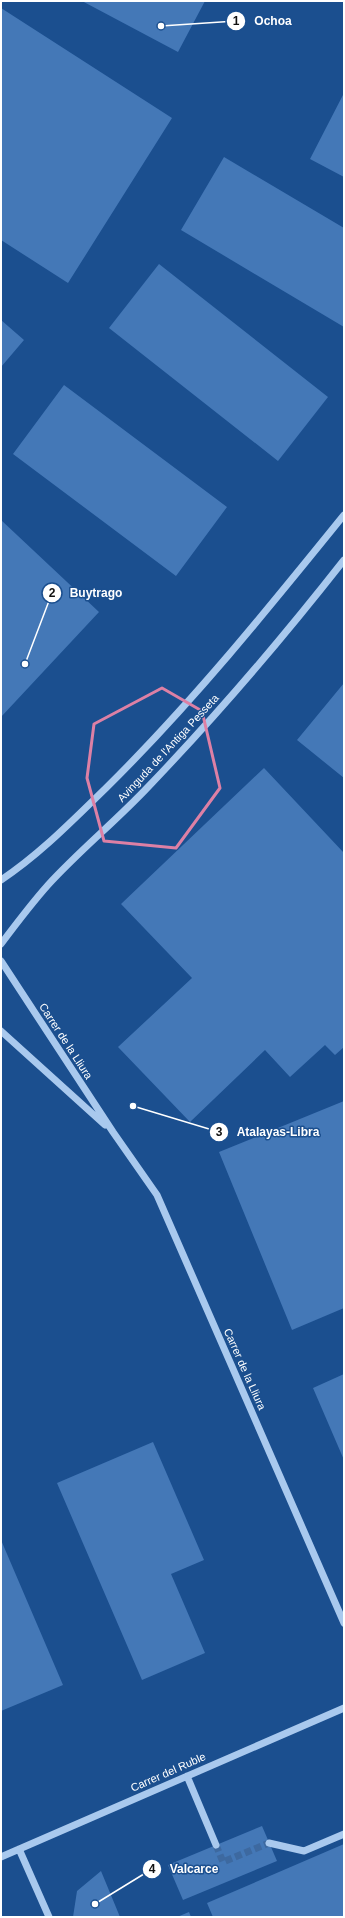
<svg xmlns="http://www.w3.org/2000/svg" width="345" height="1918" viewBox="0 0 345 1918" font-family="Arial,sans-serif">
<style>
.building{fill:#4478b7}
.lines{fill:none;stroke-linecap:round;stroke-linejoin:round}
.minor-tunnel{stroke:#3d69a0;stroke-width:7;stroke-dasharray:7 3.5;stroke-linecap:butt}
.minor{stroke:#a9c9ee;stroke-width:7}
.marked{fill:none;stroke:#dd80a5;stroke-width:3;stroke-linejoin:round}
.labels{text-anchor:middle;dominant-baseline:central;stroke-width:3;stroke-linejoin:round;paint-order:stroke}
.street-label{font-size:11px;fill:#fff;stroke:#1b4f8f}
.leader{fill:none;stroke:#fff;stroke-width:1.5}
.callout-dot{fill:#fff;stroke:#1b4f8f;stroke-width:1.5}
.mark-label{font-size:12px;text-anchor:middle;font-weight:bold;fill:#111}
.callout-label{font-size:12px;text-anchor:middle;font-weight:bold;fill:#fff;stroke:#1b4f8f;stroke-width:3;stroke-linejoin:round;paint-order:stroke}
</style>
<rect width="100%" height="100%" fill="#1b4f8f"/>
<path class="building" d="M 82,1 L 205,1 L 178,52 Z
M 1,8 L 172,118 L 68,283 L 1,240 Z
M 344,93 L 344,177 L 310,159 Z
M 224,157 L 344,228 L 344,327 L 181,230 Z
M 159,264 L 328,397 L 278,461 L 109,328 Z
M 1,320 L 24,340 L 1,367 Z
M 64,385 L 227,507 L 176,576 L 13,454 Z
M 1,520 L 99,612 L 1,717 Z
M 344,683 L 344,778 L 297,740 Z
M 264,768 L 344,853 L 344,1047 L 335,1055 L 325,1045 L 290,1077 L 265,1050 L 190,1122 L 118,1047 L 192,978 L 121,904 Z
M 344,1101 L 344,1308 L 292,1330 L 219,1152 Z
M 344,1374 L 344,1460 L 313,1388 Z
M 153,1442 L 204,1560 L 171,1574 L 205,1653 L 142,1680 L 57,1483 Z
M 1,1540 L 63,1685 L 1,1711 Z
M 262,1826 L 277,1861 L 183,1900 L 168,1865 Z
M 344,1844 L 344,1917 L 213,1917 L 207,1903 Z
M 101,1871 L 120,1917 L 73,1917 L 77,1891 Z
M 189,1912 L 191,1917 L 177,1917 Z"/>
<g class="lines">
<path class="minor-tunnel" d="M 216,1845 L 223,1862 L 269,1843"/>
<path class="minor" d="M 1,880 C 40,854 72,821 106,788 C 192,703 268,609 344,515
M 1,944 C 16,924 31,904 48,885 C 79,851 116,821 148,787 C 217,715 282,639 344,560
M 1,961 L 113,1132 L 157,1195 L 344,1623
M 1,1031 L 105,1125
M 187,1776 L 216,1845
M 269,1843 L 304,1851 L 344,1834
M 19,1849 L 49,1917
M 1,1857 L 344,1708"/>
</g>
<path class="marked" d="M 162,688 L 202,711 L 220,788 L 176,848 L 104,841 L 87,778 L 94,724 Z"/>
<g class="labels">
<g class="street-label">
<text transform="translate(168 748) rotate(-47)">Avinguda de l'Antiga Pesseta</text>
<text transform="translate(66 1041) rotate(57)">Carrer de la Lliura</text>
<text transform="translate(245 1369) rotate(66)">Carrer de la Lliura</text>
<text transform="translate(168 1772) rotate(-24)">Carrer del Ruble</text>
</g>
</g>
<path class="leader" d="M161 26L236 21M25 664L52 593M133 1106L219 1132M95 1904L152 1869"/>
<g class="callout-dot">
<circle cx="161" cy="26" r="4"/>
<circle cx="25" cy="664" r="4"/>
<circle cx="133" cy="1106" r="4"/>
<circle cx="95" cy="1904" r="4"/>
<circle cx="236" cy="21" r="10"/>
<circle cx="52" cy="593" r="10"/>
<circle cx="219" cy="1132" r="10"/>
<circle cx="152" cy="1869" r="10"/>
</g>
<g class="mark-label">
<text x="236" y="25">1</text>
<text x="52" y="597">2</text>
<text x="219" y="1136">3</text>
<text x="152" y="1873">4</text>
</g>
<g class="callout-label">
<text x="273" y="25">Ochoa</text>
<text x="96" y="597">Buytrago</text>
<text x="278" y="1136">Atalayas-Libra</text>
<text x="194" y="1873">Valcarce</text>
</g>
<rect width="345" height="1918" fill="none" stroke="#ffffff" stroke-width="4"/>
</svg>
